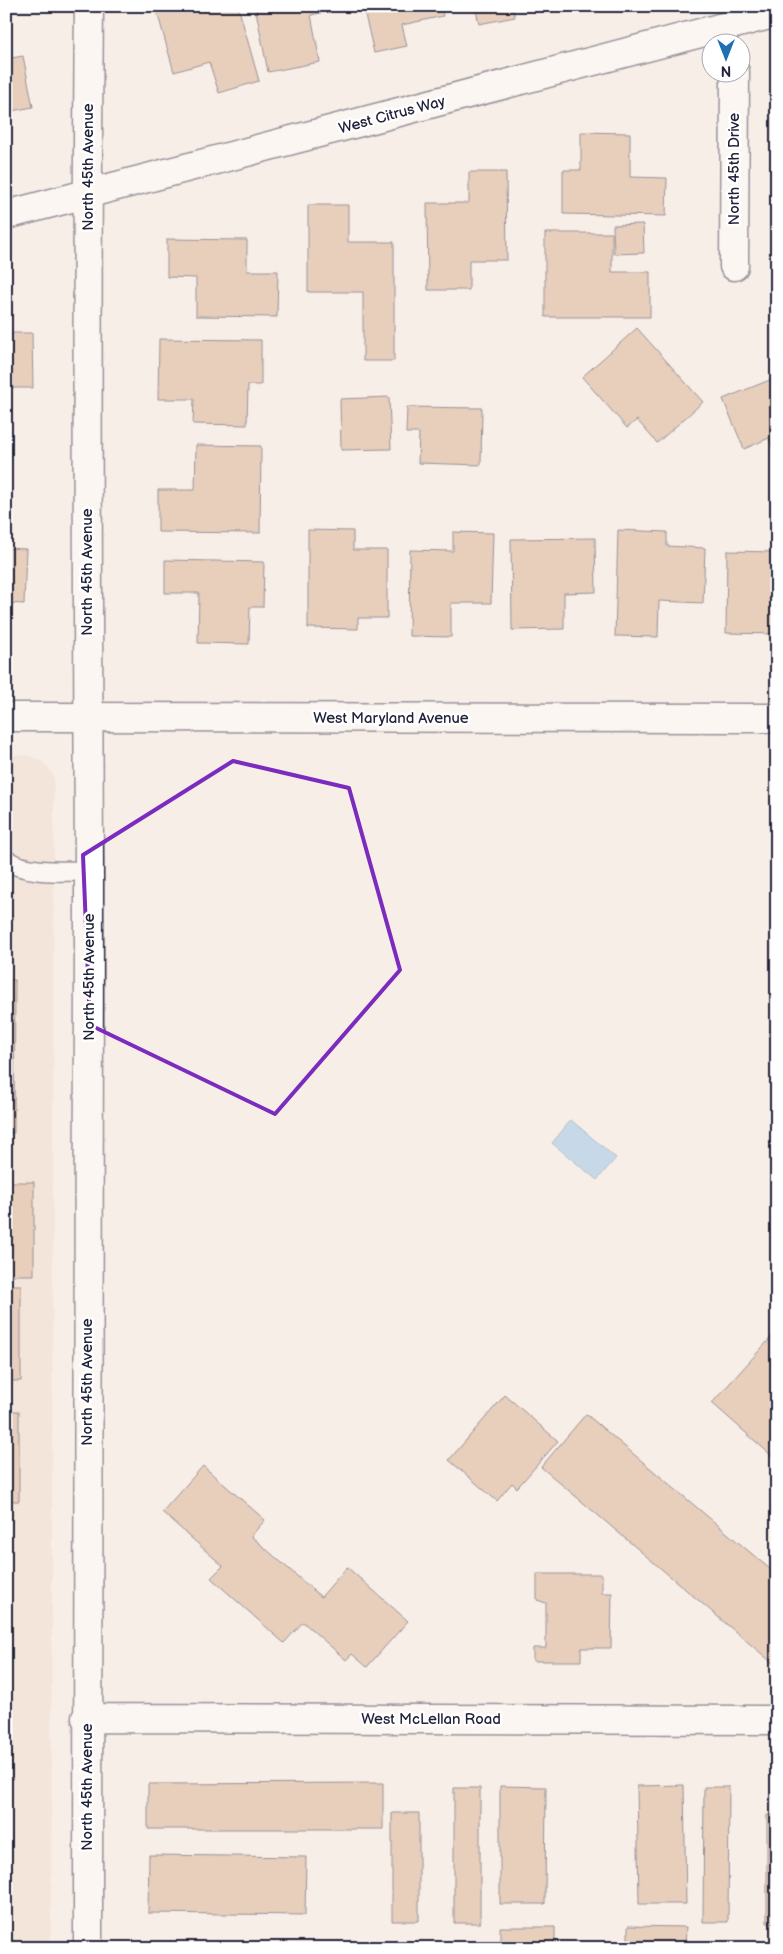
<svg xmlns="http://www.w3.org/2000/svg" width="783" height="1954" viewBox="0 0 783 1954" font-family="'Balsamiq Sans',sans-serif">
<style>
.built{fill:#edd9ca}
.water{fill:#8dbee9;stroke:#6280a3}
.building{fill:#d5a886;stroke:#22223b}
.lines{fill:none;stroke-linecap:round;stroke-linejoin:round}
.service-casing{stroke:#22223b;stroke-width:22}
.minor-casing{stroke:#22223b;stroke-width:31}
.tertiary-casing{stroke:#22223b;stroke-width:31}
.service{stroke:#fff;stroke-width:19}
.minor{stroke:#fff;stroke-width:28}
.tertiary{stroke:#fff;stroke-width:28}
.marked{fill:none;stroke:#7b2cbf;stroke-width:4;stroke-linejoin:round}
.labels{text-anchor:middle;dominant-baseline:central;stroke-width:5;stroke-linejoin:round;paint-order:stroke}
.street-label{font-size:15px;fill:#22223b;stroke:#fff}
</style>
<rect width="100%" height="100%" fill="#f7eee7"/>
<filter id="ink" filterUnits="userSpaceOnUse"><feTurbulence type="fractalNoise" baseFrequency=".02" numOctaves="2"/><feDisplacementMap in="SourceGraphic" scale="10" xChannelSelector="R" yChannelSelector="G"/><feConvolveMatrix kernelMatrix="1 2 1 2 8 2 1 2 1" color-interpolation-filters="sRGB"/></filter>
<g filter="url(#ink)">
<path class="built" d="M 6,754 L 29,756 L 40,760 L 48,767 L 54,777 L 51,1948 L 6,1948 Z"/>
<path class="water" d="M 571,1120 L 616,1158 L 597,1180 L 552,1143 Z"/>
<path class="building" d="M 161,6 L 238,6 L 259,81 L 219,93 L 209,62 L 174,72 L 156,8 Z
M 255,6 L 343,6 L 344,8 L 311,15 L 320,62 L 268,72 Z
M 363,6 L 441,6 L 443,16 L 402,25 L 407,46 L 374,53 Z
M 475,6 L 512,6 L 515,17 L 479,24 Z
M 23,56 L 33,107 L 6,112 L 6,59 Z
M 581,132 L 630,133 L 630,177 L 667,178 L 666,216 L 563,214 L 563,170 L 581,170 Z
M 469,172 L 506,172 L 507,260 L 469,260 L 469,290 L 428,290 L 427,203 L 469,203 Z
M 308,205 L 348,205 L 348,242 L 394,242 L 394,361 L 363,361 L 363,292 L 308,292 Z
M 643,224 L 644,253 L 614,254 L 613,225 Z
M 545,233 L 612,233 L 612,272 L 650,272 L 650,317 L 545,317 Z
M 167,239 L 247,240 L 247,271 L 278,271 L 277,317 L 196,316 L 196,278 L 167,277 Z
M 637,328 L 703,402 L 657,443 L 637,420 L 627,428 L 582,377 Z
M 6,333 L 32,333 L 33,388 L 6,388 Z
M 159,339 L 261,340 L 261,385 L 248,385 L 247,425 L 193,424 L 194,399 L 158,399 Z
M 777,377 L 777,448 L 773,449 L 769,438 L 744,449 L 723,399 Z
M 389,397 L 391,449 L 341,450 L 340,399 Z
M 407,407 L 482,408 L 481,465 L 418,463 L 419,433 L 406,433 Z
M 196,445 L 261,446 L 260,533 L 158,532 L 158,490 L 195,490 Z
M 308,530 L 353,531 L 353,550 L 387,550 L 387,618 L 358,618 L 358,629 L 308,628 Z
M 618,530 L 667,532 L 667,546 L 705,548 L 703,603 L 659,601 L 658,637 L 615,636 Z
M 453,532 L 493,533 L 491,603 L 451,603 L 451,637 L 409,636 L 410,550 L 453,551 Z
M 595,538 L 596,592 L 564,593 L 564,629 L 512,630 L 511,539 Z
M 6,548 L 26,549 L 24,604 L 6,603 Z
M 727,551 L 777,552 L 775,634 L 726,633 Z
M 165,560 L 264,562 L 263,607 L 250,607 L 249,644 L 198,643 L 199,593 L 165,593 Z
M 6,980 L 15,980 L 14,1133 L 6,1133 Z
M 6,1182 L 34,1182 L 34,1275 L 6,1275 Z
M 6,1285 L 21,1285 L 21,1381 L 6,1381 Z
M 777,1331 L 777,1451 L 772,1456 L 712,1403 Z
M 505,1395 L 558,1441 L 517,1488 L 512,1483 L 497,1501 L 449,1460 Z
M 6,1411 L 19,1411 L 19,1501 L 6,1501 Z
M 586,1414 L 777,1575 L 776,1666 L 541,1467 Z
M 203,1466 L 265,1520 L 251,1536 L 321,1597 L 347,1567 L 408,1621 L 367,1667 L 352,1654 L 346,1660 L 303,1622 L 284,1643 L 211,1578 L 223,1566 L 162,1512 Z
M 537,1574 L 602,1574 L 602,1593 L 612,1593 L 611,1648 L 581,1648 L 581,1661 L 533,1661 L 533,1648 L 546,1648 L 546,1603 L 537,1600 Z
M 6,1728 L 12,1728 L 11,1775 L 6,1775 Z
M 383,1783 L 383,1829 L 148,1829 L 148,1784 Z
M 684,1785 L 686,1904 L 639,1904 L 637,1786 Z
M 500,1786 L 546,1787 L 545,1904 L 500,1904 Z
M 704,1787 L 729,1787 L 728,1922 L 703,1922 Z
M 454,1788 L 480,1788 L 480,1923 L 454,1923 Z
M 392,1813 L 419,1813 L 419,1921 L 392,1921 Z
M 767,1815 L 777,1815 L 777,1923 L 767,1923 Z
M 149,1855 L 306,1857 L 305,1915 L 148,1913 Z
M 628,1926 L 686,1927 L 685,1948 L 628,1948 Z
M 500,1927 L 555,1927 L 555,1948 L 500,1948 Z
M 473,1944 L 473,1948 L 316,1948 Z
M 709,1946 L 777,1947 L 777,1948 L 709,1948 Z"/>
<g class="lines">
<defs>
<path id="service" d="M 6,860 C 26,874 65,871 89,871"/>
<path id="minor" d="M 6,215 L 777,13
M 734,266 L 735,72
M 86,1718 L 777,1720
M 88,1948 C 85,1590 89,1232 89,875 C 88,585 86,296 89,6"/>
<path id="tertiary" d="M 6,717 L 777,718"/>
</defs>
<use href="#service" class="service-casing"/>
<use href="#minor" class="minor-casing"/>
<use href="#tertiary" class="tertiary-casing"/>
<use href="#service" class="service"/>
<use href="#minor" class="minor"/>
<use href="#tertiary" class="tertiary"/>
</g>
</g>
<path d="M0 0H783V1954H0ZM 233,761 L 349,788 L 400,970 L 275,1114 L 90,1025 L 83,855 Z" fill="#f7eee7" fill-opacity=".55" fill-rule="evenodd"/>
<path class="marked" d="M 233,761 L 349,788 L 400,970 L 275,1114 L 90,1025 L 83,855 Z"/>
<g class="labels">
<g class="street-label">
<text transform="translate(392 115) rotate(-15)">West Citrus Way</text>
<text transform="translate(88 167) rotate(-90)">North 45th Avenue</text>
<text transform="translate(734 169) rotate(-90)">North 45th Drive</text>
<text transform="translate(87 572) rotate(-90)">North 45th Avenue</text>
<text x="391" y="718">West Maryland Avenue</text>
<text transform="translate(89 977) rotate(-90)">North 45th Avenue</text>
<text transform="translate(87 1382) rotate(-90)">North 45th Avenue</text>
<text x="431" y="1719">West McLellan Road</text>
<text transform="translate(87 1787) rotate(-90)">North 45th Avenue</text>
</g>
</g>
<rect width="783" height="1954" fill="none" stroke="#fff" stroke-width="25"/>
<rect x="12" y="12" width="758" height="1929" fill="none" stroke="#22223b" stroke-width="2" filter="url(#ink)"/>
<g transform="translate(726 58) rotate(180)"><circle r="24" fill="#ffffff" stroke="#a7a7b1"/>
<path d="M0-4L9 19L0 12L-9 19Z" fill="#1f6fb2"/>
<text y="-8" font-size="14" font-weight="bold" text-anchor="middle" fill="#22223b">N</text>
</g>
</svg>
